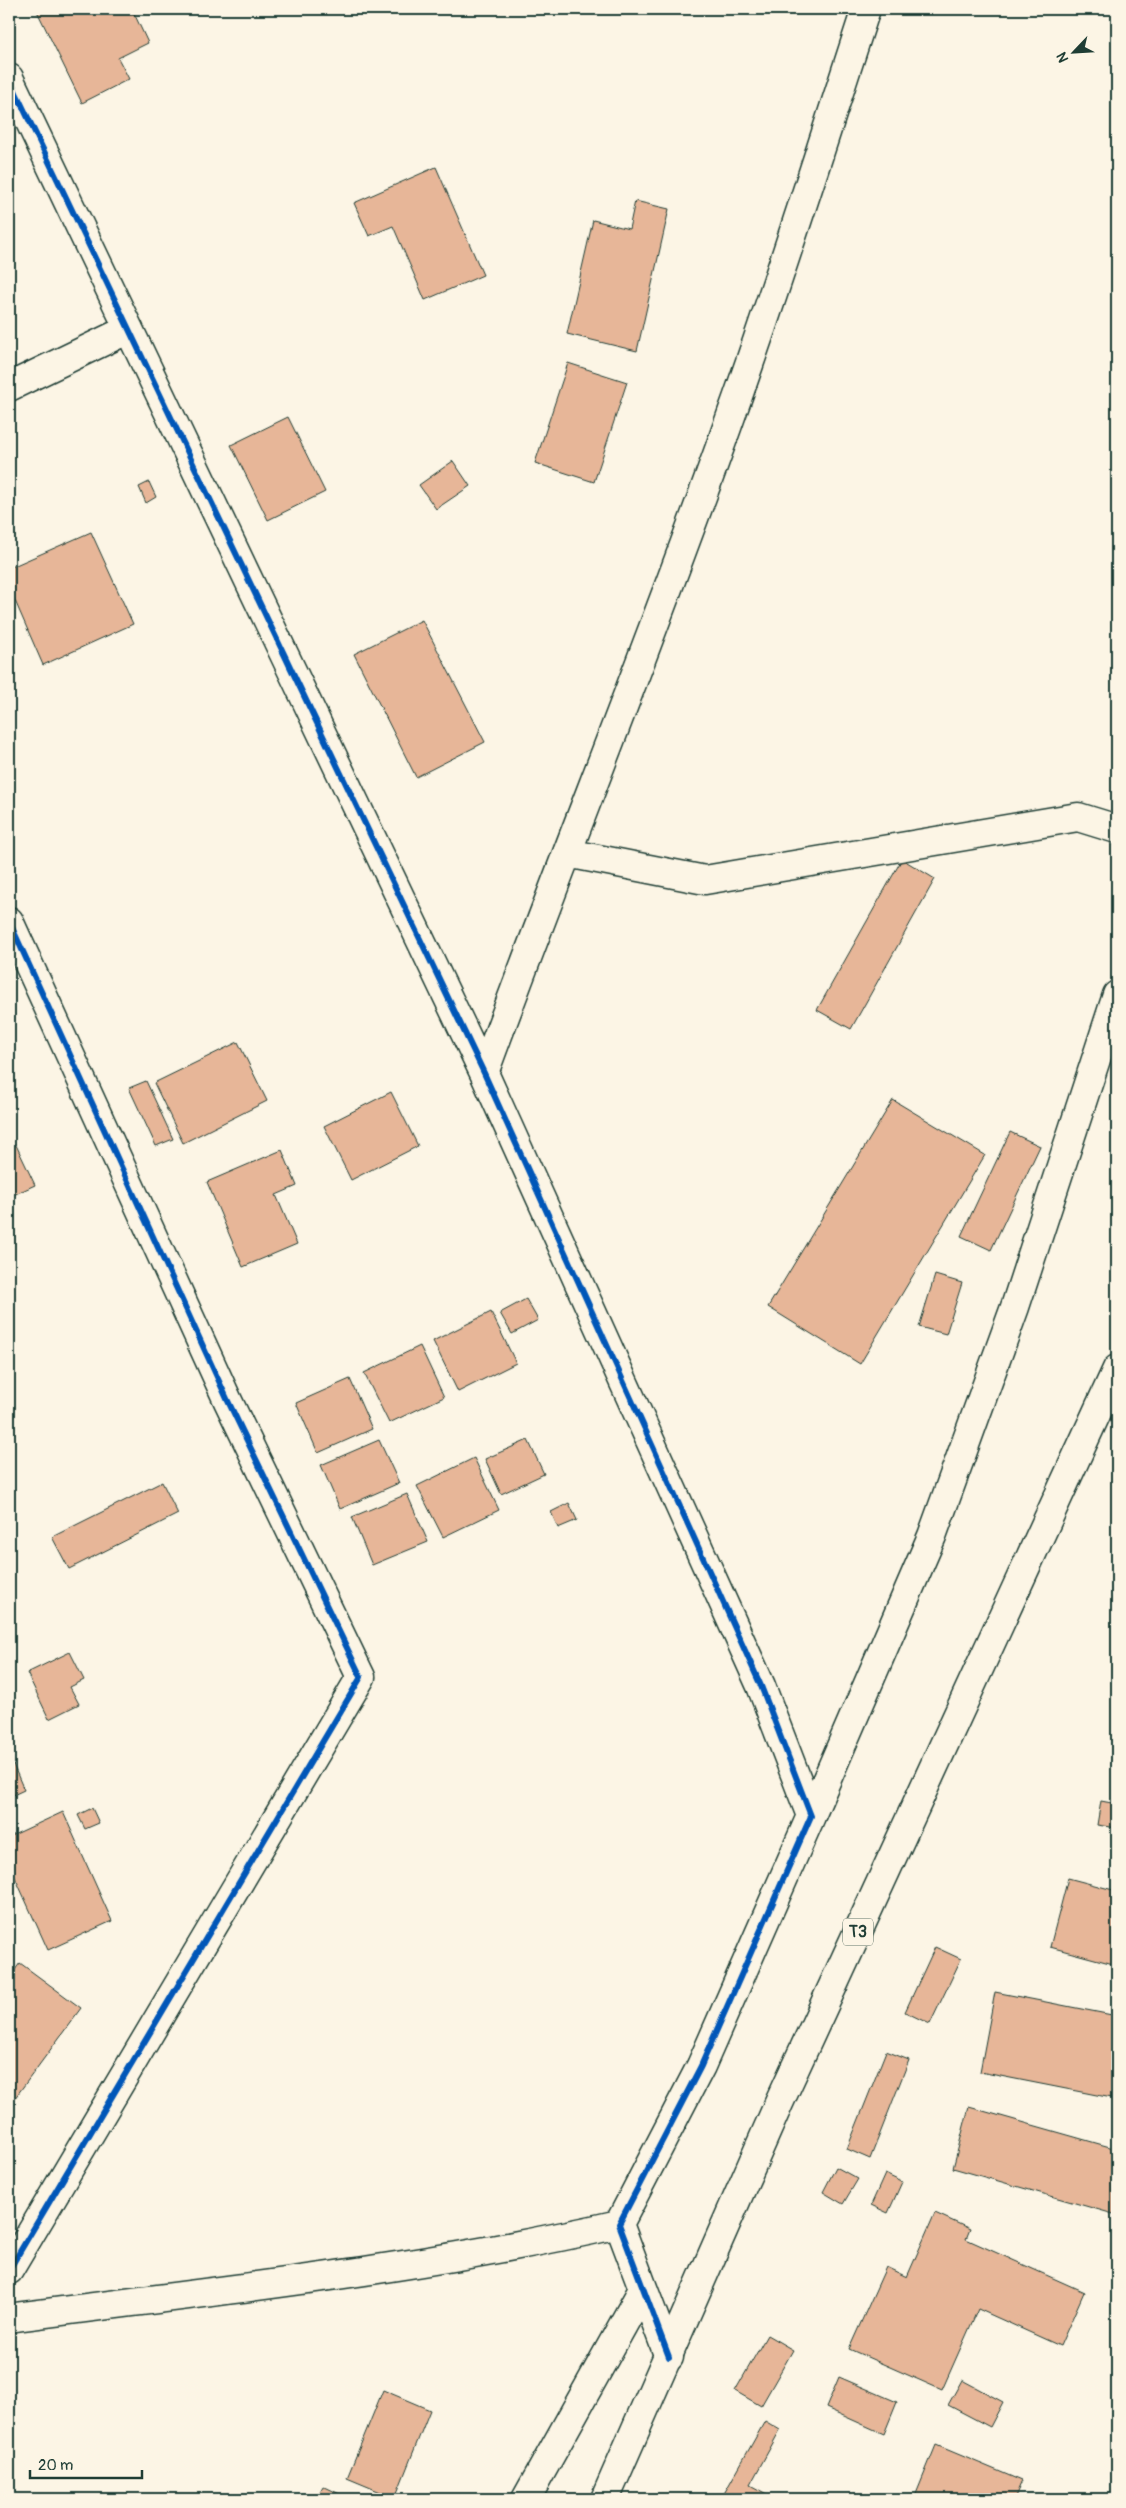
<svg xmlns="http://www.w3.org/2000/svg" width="1126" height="2508" viewBox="0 0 1126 2508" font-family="Pangolin,sans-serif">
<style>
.building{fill:#e7b698;stroke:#1f3d34}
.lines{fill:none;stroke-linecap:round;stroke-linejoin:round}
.minor-casing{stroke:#1f3d34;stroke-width:31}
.highway-casing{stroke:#1f3d34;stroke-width:31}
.minor{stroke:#fcf5e5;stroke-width:28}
.highway{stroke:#fcf5e5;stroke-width:28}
.cycleway-casing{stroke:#fcf5e5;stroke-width:9}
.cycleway{stroke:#0057b8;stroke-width:6}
.labels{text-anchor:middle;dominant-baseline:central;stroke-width:4;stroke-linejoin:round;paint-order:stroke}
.shield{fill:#fcf5e5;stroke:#617469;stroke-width:1}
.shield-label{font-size:16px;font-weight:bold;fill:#1f3d34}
</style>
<rect width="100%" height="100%" fill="#fcf5e5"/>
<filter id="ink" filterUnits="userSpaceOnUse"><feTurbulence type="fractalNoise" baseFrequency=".02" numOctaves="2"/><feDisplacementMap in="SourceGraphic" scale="10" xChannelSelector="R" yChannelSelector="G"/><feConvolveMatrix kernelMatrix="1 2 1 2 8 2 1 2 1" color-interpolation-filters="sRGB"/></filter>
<g filter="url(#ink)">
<path class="building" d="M 36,9 L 132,9 L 148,43 L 118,58 L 129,79 L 82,103 Z
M 436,167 L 483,275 L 425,300 L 393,226 L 369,236 L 354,203 Z
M 635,201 L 669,209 L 637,351 L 567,334 L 593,220 L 629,229 Z
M 568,363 L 627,382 L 594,482 L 535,463 Z
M 288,417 L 325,492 L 268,520 L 231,445 Z
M 453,461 L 470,486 L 436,509 L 419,485 Z
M 149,482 L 156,497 L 146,503 L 139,487 Z
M 91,532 L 133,624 L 43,665 L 9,587 L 9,568 Z
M 422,620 L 485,742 L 416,777 L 354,654 Z
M 902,859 L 935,879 L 851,1029 L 817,1010 Z
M 238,1042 L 267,1101 L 183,1143 L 154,1083 Z
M 146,1081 L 173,1139 L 156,1146 L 129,1088 Z
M 391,1092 L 418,1146 L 351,1180 L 324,1126 Z
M 893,1100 L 985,1155 L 860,1364 L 768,1307 Z
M 1010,1132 L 1040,1146 L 991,1250 L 961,1236 Z
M 16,1145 L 35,1185 L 9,1197 L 9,1149 Z
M 282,1150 L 297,1186 L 276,1195 L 297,1244 L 243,1267 L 207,1182 Z
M 935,1275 L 962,1283 L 946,1334 L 919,1327 Z
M 526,1299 L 538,1320 L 512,1334 L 500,1313 Z
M 491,1312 L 516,1363 L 458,1392 L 433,1341 Z
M 420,1346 L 444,1397 L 389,1423 L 364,1373 Z
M 350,1379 L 372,1429 L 318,1453 L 296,1403 Z
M 379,1440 L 399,1483 L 340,1509 L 321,1465 Z
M 528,1440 L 544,1474 L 501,1494 L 485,1459 Z
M 474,1458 L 499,1510 L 443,1537 L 417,1486 Z
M 162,1482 L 178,1514 L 69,1569 L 52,1537 Z
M 407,1494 L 428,1542 L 372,1565 L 352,1517 Z
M 569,1503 L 577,1520 L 558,1528 L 551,1512 Z
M 70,1652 L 84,1680 L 70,1687 L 79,1704 L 49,1719 L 27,1673 Z
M 9,1755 L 24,1790 L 9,1797 Z
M 1101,1801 L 1117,1804 L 1117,1828 L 1097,1825 Z
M 92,1808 L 99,1823 L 85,1829 L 78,1815 Z
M 63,1812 L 112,1921 L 48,1950 L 9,1864 L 9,1837 Z
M 1068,1878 L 1117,1891 L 1117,1965 L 1050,1947 Z
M 935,1947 L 961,1959 L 930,2024 L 905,2012 Z
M 20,1963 L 81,2008 L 9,2106 L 9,1978 Z
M 995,1992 L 1117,2016 L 1117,2099 L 980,2072 Z
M 886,2051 L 909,2060 L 870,2159 L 847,2149 Z
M 969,2107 L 1117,2149 L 1117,2215 L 953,2168 Z
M 836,2167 L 858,2179 L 843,2204 L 823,2192 Z
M 885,2174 L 902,2182 L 888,2213 L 871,2205 Z
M 935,2213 L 970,2229 L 966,2239 L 1084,2292 L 1060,2346 L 978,2309 L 942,2390 L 849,2349 L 886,2267 L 907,2277 Z
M 767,2335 L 793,2350 L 761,2406 L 735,2391 Z
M 839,2377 L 897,2402 L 884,2434 L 826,2408 Z
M 962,2380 L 1003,2402 L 990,2427 L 948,2405 Z
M 383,2390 L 430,2410 L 395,2498 L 347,2478 Z
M 765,2421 L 780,2430 L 750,2485 L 774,2498 L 721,2499 Z
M 936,2445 L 1022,2481 L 1014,2499 L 914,2499 Z
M 323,2486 L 350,2499 L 316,2499 Z"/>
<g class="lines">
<defs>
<path id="minor" d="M 9,78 L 484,1073 L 761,1686 L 811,1816 L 701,2066 L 619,2224 L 669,2357
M 9,387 L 129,329
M 567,853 L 705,880 L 1078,817 L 1117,829
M 9,921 L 228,1401 L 361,1677 L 9,2270
M 484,1073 C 565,852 654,635 732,413 C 780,279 822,144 866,9
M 811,1816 L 932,1536 L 1015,1307 L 1117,995
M 9,2318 C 212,2291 419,2270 619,2224
M 526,2499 L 643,2289"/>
<path id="highway" d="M 605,2499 L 779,2103 L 1117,1369"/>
</defs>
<use href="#minor" class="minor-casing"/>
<use href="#highway" class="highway-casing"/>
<use href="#minor" class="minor"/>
<use href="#highway" class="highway"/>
<defs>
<path id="cycleway" d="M 9,78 L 484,1073 L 761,1686 L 811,1816 L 701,2066 L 619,2224 L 669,2357
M 9,921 L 228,1401 L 361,1677 L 9,2270"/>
</defs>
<use href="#cycleway" class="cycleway-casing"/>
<use href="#cycleway" class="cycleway"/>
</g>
</g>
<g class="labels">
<rect class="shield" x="843" y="1918.5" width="30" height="27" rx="4"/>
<g class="shield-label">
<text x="858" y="1932">T3</text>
</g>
</g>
<rect width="1126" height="2508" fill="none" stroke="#fcf5e5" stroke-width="30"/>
<rect x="15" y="15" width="1096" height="2478" fill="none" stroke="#1f3d34" stroke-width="2" filter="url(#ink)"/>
<g transform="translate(1074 52) rotate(245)" stroke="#fcf5e5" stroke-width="4" paint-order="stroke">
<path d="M0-4L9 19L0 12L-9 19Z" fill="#1f3d34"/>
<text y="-8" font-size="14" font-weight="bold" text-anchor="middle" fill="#1f3d34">N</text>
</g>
<path d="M30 2470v8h112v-8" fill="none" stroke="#1f3d34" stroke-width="2.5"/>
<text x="38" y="2470" font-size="15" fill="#1f3d34" stroke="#fcf5e5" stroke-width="4" paint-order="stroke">20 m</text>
</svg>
